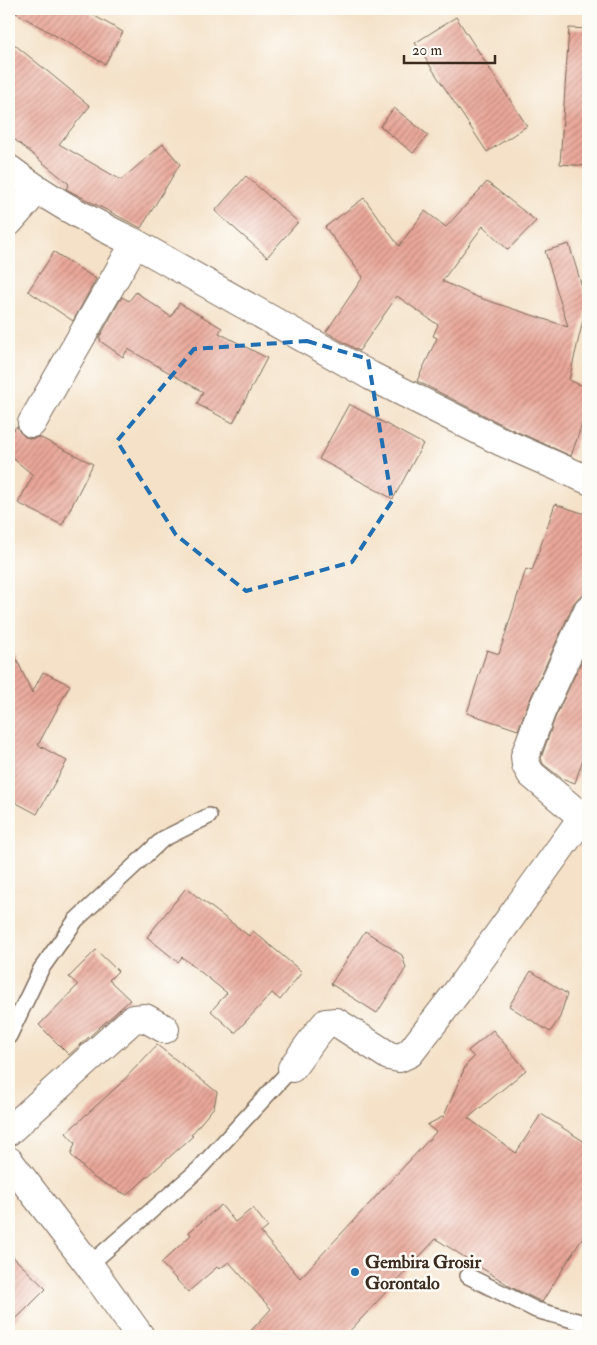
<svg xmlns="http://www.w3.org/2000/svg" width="597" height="1345" viewBox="0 0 597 1345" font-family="'IM FELL Double Pica',serif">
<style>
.building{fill:url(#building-hatch)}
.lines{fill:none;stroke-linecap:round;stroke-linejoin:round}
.service-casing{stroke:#7c6a59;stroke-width:18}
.minor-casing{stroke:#7c6a59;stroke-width:30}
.trunk-casing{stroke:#7c6a59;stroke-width:30}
.service{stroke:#fff;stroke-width:15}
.minor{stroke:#fff;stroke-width:28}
.trunk{stroke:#fff;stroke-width:28}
.marked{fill:none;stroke:#1f6fb2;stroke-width:4;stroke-dasharray:10 6;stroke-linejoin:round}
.poi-dot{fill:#1f6fb2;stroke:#fdfcf7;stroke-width:2}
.labels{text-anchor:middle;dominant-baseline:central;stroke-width:5;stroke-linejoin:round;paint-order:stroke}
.poi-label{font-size:18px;font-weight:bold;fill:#3b2a1e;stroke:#fdfcf7;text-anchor:start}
</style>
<defs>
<pattern id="building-hatch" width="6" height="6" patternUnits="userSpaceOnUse" patternTransform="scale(1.25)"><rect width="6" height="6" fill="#e9a799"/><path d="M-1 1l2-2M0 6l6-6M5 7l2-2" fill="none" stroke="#be887c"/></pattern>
</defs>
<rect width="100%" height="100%" fill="#fdfcf7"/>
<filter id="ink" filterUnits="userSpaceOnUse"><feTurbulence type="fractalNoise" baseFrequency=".02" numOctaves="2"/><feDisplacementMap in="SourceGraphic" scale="10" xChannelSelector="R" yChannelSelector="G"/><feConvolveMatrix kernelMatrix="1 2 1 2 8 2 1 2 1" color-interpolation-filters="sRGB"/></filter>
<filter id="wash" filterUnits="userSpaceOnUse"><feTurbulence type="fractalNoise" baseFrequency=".0096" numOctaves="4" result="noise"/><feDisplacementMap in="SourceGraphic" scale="20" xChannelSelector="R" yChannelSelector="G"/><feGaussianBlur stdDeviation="1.12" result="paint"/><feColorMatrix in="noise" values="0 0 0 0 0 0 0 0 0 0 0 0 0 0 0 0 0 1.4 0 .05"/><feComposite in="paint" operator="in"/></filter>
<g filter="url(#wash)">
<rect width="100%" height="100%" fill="#f4e1c7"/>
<g id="blocks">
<path class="building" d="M 9,9 L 82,9 L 123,32 L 105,64 Z
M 456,17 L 527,126 L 487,152 L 415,43 Z
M 569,28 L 588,29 L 588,166 L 560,164 Z
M 9,40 L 90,106 L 59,144 L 121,180 L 163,144 L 180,164 L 141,228 L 66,189 L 69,184 L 9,135 Z
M 394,108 L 428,135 L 413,153 L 380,126 Z
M 246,176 L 298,222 L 267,257 L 215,211 Z
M 487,182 L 536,221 L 508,250 L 483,226 L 442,281 L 477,297 L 568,327 L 545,251 L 569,244 L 587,303 L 569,380 L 588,388 L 588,407 L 571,456 L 509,428 L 417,381 L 437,338 L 433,336 L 438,325 L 397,296 L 359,351 L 326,332 L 363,277 L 325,227 L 364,198 L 399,246 L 425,211 L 446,227 Z
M 54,252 L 96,279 L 73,321 L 28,291 Z
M 136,292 L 171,317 L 179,303 L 222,328 L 219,333 L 267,358 L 233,423 L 197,404 L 203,392 L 128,349 L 123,357 L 100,341 L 101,339 L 99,338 L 122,297 L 129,301 Z
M 349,404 L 423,444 L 393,499 L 319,459 Z
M 17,426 L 19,431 L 25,437 L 33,439 L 39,437 L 93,464 L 62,525 L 18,503 L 33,475 L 9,455 L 9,436 Z
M 555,504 L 588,515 L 588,595 L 579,597 L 574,603 L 527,706 L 518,730 L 467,713 L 487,650 L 499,654 L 526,569 L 532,571 Z
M 9,642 L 32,693 L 43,672 L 70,685 L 38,745 L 67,761 L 37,814 L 9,799 Z
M 588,647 L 588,744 L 575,783 L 561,778 L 543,764 L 541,758 L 555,718 Z
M 186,888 L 249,936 L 253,931 L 302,972 L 280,1000 L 272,993 L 235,1033 L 211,1011 L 227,993 L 182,957 L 178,962 L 147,937 Z
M 365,931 L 402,955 L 406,968 L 377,1013 L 331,984 Z
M 96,950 L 118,971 L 109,980 L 130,1000 L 69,1055 L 39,1025 L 78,985 L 69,977 Z
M 531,971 L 567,994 L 560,1017 L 550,1032 L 509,1006 Z
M 493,1030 L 526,1070 L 468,1118 L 516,1153 L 541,1114 L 588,1144 L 588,1229 L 542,1302 L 513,1288 L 436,1239 L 345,1336 L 246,1336 L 271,1309 L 229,1262 L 219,1269 L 217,1267 L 188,1292 L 161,1263 L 191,1235 L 189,1232 L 221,1205 L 235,1222 L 253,1208 L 268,1227 L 261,1233 L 300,1278 L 436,1132 L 427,1125 L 444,1116 L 466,1065 L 474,1057 L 468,1051 Z
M 157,1045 L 217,1092 L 214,1107 L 191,1135 L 193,1136 L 127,1195 L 94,1178 L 71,1155 L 75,1143 L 66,1133 L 119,1085 Z
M 9,1253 L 46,1289 L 9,1326 Z"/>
</g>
</g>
<g filter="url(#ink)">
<use href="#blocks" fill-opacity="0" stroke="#7c6a59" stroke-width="1"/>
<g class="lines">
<defs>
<path id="service" d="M 9,1036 L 41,969 L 76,920 L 163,839 L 209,816
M 89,1265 L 198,1170 L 292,1068
M 468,1276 L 536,1310 L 588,1324"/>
<path id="minor" d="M 9,169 C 48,199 91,222 135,243 L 371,376 L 502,442 L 588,480
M 9,222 L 37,190
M 32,423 L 135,243
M 588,610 L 541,712 L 525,756 L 526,765 L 531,774 L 588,822
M 292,1068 L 316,1035 L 326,1023 L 336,1022 L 389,1056 L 399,1058 L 410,1053 L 457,992 L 582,818
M 9,1131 L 133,1019 L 145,1018 L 165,1029"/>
<path id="trunk" d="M 9,1161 L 89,1265 L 140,1336"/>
</defs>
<use href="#service" class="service-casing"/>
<use href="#minor" class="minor-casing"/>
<use href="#trunk" class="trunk-casing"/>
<use href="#service" class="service"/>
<use href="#minor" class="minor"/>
<use href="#trunk" class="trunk"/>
</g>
</g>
<path class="marked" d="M 307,341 L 368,359 L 392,501 L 352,562 L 246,591 L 176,535 L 117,441 L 194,349 Z"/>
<circle class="poi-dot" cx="355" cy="1272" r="5"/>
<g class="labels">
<g class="poi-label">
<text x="365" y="1262">Gembira Grosir<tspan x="365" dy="21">Gorontalo</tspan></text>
</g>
</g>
<rect width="597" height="1345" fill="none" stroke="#fdfcf7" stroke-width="30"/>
<path d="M404 55v8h91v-8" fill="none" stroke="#3b2a1e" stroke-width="2.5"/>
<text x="412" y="55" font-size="15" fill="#3b2a1e" stroke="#fdfcf7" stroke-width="4" paint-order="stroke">20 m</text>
</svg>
